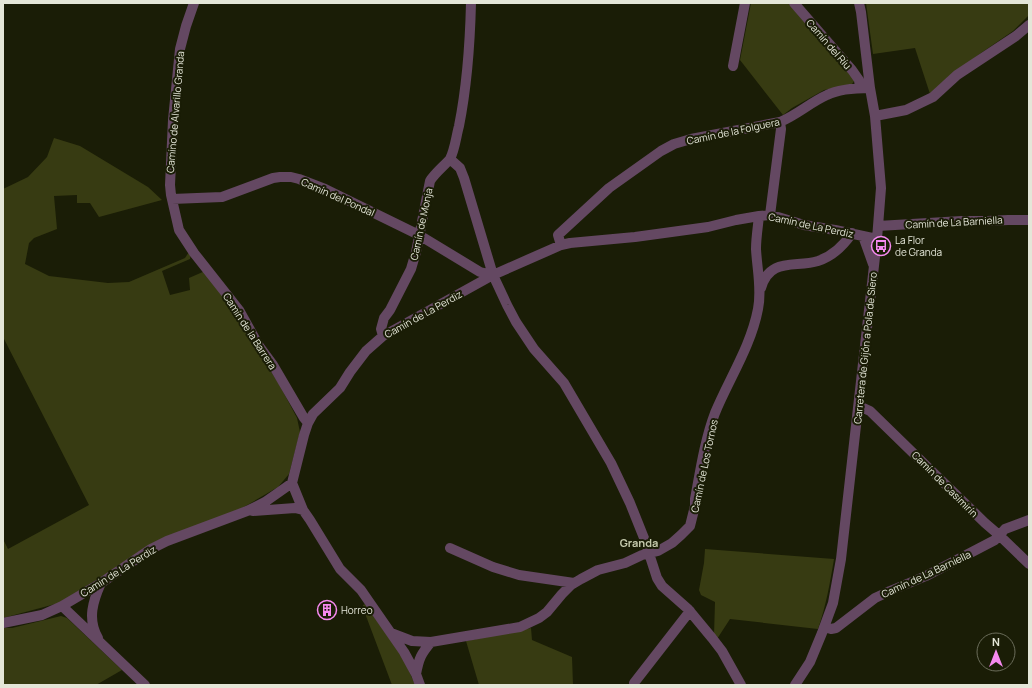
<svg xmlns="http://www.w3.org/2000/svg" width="1032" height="688" viewBox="0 0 1032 688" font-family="Manrope,sans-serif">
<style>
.green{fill:#373b12}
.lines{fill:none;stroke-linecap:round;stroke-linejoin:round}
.minor{stroke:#644862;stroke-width:10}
.labels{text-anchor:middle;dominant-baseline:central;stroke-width:4;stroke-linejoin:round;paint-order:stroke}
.street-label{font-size:10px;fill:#e4e6d8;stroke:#1a1d06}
.poi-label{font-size:10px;fill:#e4e6d8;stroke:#1a1d06;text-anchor:start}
.neighbourhood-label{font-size:11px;font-weight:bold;fill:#c5caad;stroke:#1a1d06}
</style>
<rect width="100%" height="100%" fill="#1a1d06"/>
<path class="green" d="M 751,3 L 788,3 L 855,80 L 852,84 L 824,90 L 792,108 L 783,115 L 740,60 Z
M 866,3 L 1029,3 L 1029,15 L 1013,31 L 981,53 L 953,74 L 930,94 L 915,48 L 873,54 Z
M 54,138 L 80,146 L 148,187 L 162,200 L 99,217 L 90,203 L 77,203 L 77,195 L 54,196 L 57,229 L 34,238 L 29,243 L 25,264 L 49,276 L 108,283 L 129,282 L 185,258 L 189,252 L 191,254 L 190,259 L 162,271 L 170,295 L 190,290 L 189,278 L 205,271 L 233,308 L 252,342 L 279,384 L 297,418 L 300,432 L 289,474 L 278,487 L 237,511 L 124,563 L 59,603 L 3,618 L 3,539 L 8,549 L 89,505 L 3,337 L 3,189 L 28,177 L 47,157 Z
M 705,549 L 834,559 C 830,583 826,606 818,629 L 730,619 L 717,639 L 714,635 L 715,602 L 701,595 L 699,590 L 704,563 Z
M 365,604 L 404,659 L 415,685 L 392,685 L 363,608 L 363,605 Z
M 61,616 L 67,618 L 122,670 L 96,685 L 3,685 L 3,628 L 12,628 Z
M 531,628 L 532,640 L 572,657 L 573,685 L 479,685 L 466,641 Z"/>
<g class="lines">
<path class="minor" d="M 194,3 L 186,26 L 180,49 L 173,120 L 170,185 L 171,195 L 179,230 L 194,253 L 239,310 L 259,346 L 273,365 L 304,418 L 308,423
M 471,3 C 470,44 467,86 459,126 C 456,137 455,149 450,159 L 460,168 L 464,178 L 493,275 L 507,305 L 516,322 L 534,349 L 564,383 L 611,463 L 630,503 L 644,538 L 657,578 L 662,586 L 688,609 L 712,638 L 722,651 L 741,685
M 794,3 L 852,70 L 859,80 L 860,88
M 733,66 L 745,3
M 875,116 L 906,110 L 933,97 L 957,75 L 1016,36 L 1029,25
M 172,199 L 222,197 L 273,178 L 280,177 L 291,177 L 299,179 L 325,189 L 419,235 L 480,272 L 493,275
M 770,215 L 781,129 L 780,122
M 878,226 L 962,221 L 988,221 L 1008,220 L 1029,220
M 863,236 L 873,264
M 561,245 L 558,235 L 609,188 L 661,151 L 674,144 L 691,139 L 780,122 C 797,115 811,102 827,95 C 839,89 857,88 870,88
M 761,288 C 770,257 795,268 818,261 C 833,256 844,245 852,233
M 383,336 L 381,329 L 384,318 L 390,310 L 411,269 L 416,252 L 430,181 C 434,174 444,166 450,159
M 859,406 L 870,411 L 985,523 L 999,535 L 1029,564
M 292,483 L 303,510 L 310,520 L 340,569 L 361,590 L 404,652 L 416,674 L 420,685
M 253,511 L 295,508 L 303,510
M 450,548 L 493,567 L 519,575 L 574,583
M 62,606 L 145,685
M 3,623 L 42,615 L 62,606 L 101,583 L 151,549 L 167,541 L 247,511 L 265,502 L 292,483 L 304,435 L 308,423 L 313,414 L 340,388 L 350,372 L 366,351 L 383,336 L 493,275 L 561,245 L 570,243 L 635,237 L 708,227 L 736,220 L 759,216 L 770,215 L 778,217 L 804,225 L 835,230 L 877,239
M 824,627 L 831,629 L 836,628 L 875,598 L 890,591 L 926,576 L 995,540 L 1005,529 L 1029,520
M 391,633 L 412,641 L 431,642 L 520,627 L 539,618 L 547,612 L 562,594 L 571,585 L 581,579 L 598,570 L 625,563 L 642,555 L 658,551 L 672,543 L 681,535 L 690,526 L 695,506 L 695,499 C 700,472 705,439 715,413 C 729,379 751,346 758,309 C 762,289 757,269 756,249 C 756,238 758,226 759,216
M 98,638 C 87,619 93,601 101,583
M 416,674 C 419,658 421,654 431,642
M 634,683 L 690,611
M 795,685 L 810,662 L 822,633 L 833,603 L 841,559 L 877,239 L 881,188 L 875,116 L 870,88 L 861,12 L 859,3"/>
</g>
<defs>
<symbol id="bus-ring" viewBox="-11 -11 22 22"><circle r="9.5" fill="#1a1d06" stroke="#f589ef" stroke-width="1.5"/><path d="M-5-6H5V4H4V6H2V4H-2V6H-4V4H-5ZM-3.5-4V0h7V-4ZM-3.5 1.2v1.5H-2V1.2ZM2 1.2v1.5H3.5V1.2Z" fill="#f589ef"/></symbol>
<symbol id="building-ring" viewBox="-11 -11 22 22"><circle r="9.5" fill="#1a1d06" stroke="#f589ef" stroke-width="1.5"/><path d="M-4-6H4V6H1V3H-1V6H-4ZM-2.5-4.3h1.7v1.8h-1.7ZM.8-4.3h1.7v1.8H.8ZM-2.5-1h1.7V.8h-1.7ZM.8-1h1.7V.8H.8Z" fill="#f589ef"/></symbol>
</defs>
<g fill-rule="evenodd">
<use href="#bus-ring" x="870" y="235" width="22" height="22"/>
<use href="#building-ring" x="316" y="599" width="22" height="22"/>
</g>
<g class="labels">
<g class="street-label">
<text transform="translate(829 44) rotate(49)">Camín del Ríu</text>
<text transform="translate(175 112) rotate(-85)">Camino de Alvarillo Granda</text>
<text transform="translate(733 131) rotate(-12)">Camín de la Folguera</text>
<text transform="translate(338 197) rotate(24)">Camín del Pondal</text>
<text transform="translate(954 222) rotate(-3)">Camín de La Barniella</text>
<text transform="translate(421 224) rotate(-78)">Camín de Monja</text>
<text transform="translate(811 225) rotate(12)">Camín de La Perdiz</text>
<text transform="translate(423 314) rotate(-29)">Camín de La Perdiz</text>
<text transform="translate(250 331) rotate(57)">Camín de la Barrera</text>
<text transform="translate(865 348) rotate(-84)">Carretera de Gijón a Pola de Siero</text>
<text transform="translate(704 466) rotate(-78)">Camín de Los Tornos</text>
<text transform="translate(945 484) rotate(45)">Camín de Casimirín</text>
<text transform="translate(118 571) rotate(-32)">Camín de La Perdiz</text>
<text transform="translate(926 574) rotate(-25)">Camín de La Barniella</text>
</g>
<g class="poi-label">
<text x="895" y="240">La Flor<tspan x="895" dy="12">de Granda</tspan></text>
<text x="341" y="610">Horreo</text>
</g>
<g class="neighbourhood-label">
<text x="639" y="542">Granda</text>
</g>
</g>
<rect width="1032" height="688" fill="none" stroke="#e4e6d8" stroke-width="8"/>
<g transform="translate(996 652)"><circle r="19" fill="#1a1d06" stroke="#6b6d5a"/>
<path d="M0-3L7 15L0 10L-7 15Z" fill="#f589ef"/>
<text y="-6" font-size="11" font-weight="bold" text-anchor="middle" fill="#e4e6d8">N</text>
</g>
</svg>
